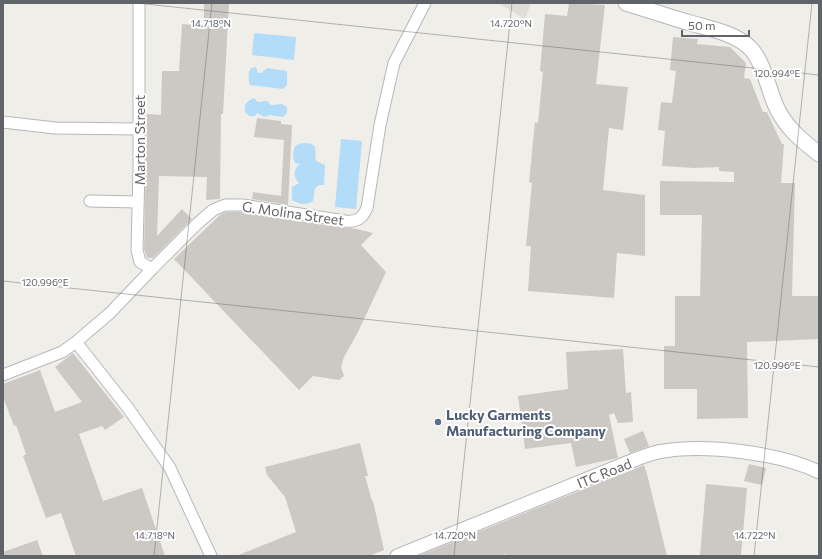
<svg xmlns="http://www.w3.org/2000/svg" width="822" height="559" viewBox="0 0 822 559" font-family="Commissioner,sans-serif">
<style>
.education{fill:#e0ddd7}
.water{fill:#b2dcf7}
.building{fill:#ccc9c5}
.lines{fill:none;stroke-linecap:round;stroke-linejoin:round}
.minor-casing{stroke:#b5b8bb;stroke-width:13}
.tertiary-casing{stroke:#b5b8bb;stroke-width:15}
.secondary-casing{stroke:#b4b7bb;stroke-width:17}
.minor{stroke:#fff;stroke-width:11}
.tertiary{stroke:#fff;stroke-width:13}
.secondary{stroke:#fff;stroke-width:15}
.ticks{fill:none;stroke:#606367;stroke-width:1;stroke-opacity:0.45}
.service-dot{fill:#5c6f8a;stroke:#fff;stroke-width:1.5}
.labels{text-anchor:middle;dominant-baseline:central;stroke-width:4;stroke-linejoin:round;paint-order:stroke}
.street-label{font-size:14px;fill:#606367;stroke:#fff}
.service-label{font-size:14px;font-weight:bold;fill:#4e5e75;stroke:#fff;text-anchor:start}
.ticks-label{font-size:10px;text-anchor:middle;fill:#606367;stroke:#fff;stroke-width:4;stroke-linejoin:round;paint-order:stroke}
</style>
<rect width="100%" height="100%" fill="#f0eee9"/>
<path class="education" d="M 498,3 L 531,3 L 525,19 Z"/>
<path class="water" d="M 254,33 L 296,37 L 294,60 L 252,55 Z
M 256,67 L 258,73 L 261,73 L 267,68 L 287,71 L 287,85 L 283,89 L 250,85 C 248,80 248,72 251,68 Z
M 254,98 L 258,102 L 267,101 L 271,105 L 282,104 L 287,107 L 287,113 L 283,117 L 270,115 L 264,117 L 257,113 L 255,116 L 249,116 L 245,112 C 244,104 247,101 254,98 Z
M 341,139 L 362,141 L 356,209 L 335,207 Z
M 303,143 C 320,143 314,150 316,161 L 325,165 L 324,185 L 319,185 L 315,188 L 313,201 C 307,206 298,204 292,200 L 292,187 L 299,183 C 293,177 293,169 300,164 L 295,163 C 292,158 293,149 296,145 Z"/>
<path class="building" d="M 204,3 L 229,3 L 223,114 L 221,114 L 220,199 L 206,200 L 207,177 L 159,176 L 157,236 L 182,209 L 192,219 L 153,258 L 147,258 L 144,249 L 147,114 L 161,115 L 162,71 L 179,71 L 182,24 L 204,26 Z
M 569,3 L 605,5 L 596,84 L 628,87 L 623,130 L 609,128 L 603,190 L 645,195 L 645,256 L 617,253 L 614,298 L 528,291 L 531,246 L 526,246 L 532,183 L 529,182 L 535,122 L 538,123 L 543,72 L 540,71 L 545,14 L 567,16 Z
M 673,37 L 698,39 L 697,44 L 730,47 L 746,63 L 744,78 L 750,79 L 763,112 L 767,112 L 782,144 L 784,144 L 781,183 L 795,183 L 792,296 L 819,296 L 819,339 L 747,342 L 748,418 L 697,419 L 697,389 L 664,389 L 664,346 L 675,346 L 675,296 L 700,296 L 702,215 L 660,215 L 660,181 L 734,182 L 734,172 L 719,171 L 719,167 L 694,168 L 662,166 L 665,131 L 658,130 L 661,102 L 672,103 L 676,71 L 670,70 Z
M 257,118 L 281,121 L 281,124 L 292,125 L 288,205 L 252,199 L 253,192 L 281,196 L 284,140 L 254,137 Z
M 226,212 L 242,212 L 344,228 L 352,228 L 373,233 L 361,245 L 386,272 L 358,332 L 344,357 L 341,367 L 344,376 L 339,380 L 313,376 L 299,390 L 174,259 L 220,215 Z
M 623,349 L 626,393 L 631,392 L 633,422 L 618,423 L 614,413 L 609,415 L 618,458 L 576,467 L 571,443 L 525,449 L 518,396 L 568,389 L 566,352 Z
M 73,353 L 124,417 L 105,430 L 102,426 L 79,434 L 103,501 L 142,488 L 165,556 L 76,556 L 61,513 L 46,518 L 23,456 L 26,454 L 16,425 L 14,426 L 3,397 L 3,384 L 40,370 L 55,412 L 82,402 L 55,367 Z
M 643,431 L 649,446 L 630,453 L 624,439 Z
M 360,443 L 368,476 L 365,476 L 372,501 L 373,501 L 384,550 L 369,556 L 236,556 L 296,532 L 285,497 L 267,475 L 265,467 Z
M 749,464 L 766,468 L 762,485 L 744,481 Z
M 644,465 L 647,474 L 667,556 L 506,556 L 505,554 L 500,556 L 418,556 Z
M 706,484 L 747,488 L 741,556 L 700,556 Z
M 37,540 L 43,556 L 3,556 L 3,552 Z"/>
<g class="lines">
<defs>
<path id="minor" d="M 139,3 L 139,170 L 137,250 L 140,262 L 152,269
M 3,122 L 55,128 L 139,129
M 90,201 L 138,202
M 76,342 L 128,408 L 170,468 L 211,556
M 3,375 L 62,352 L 76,342 L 110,313 L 152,269 L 197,224 L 213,210 L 225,205 L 243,205 L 345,221 C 357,222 362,219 367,208 L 380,125 L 394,63 L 425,3"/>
<path id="tertiary" d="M 397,556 L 629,462 C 640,458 652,452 664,451 C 706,444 780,453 819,472"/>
<path id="secondary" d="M 626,3 C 646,9 666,16 687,22 C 706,28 737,33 751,49 C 763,62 768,87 775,104 C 784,126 801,140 819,154"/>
</defs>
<use href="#minor" class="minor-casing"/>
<use href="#tertiary" class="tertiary-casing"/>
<use href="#secondary" class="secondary-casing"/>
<use href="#minor" class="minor"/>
<use href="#tertiary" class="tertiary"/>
<use href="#secondary" class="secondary"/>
</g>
<path class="ticks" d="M 136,3 L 819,75M 3,281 L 819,367M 154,556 L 212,3M 454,556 L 512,3M 754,556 L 812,3"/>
<circle class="service-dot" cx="438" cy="422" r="4"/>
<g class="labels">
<g class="street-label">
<text transform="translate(139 140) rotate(-90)">Marton Street</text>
<text transform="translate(293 213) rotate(8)">G. Molina Street</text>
<text transform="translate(604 473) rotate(-22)">ITC Road</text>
</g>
<g class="service-label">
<text x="446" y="414">Lucky Garments<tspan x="446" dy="16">Manufacturing Company</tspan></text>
</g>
</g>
<g class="ticks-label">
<text x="211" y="27">14.718°N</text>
<text x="511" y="27">14.720°N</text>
<text x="777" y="77">120.994°E</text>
<text x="45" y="286">120.996°E</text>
<text x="777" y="369">120.996°E</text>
<text x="155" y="539">14.718°N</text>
<text x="455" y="539">14.720°N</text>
<text x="755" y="539">14.722°N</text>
</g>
<rect width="822" height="559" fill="none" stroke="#606367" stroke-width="8"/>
<path d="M682 30v6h67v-6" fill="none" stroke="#606367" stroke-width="2"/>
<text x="688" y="30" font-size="12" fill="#606367" stroke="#ffffff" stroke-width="3" paint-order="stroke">50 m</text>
</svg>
